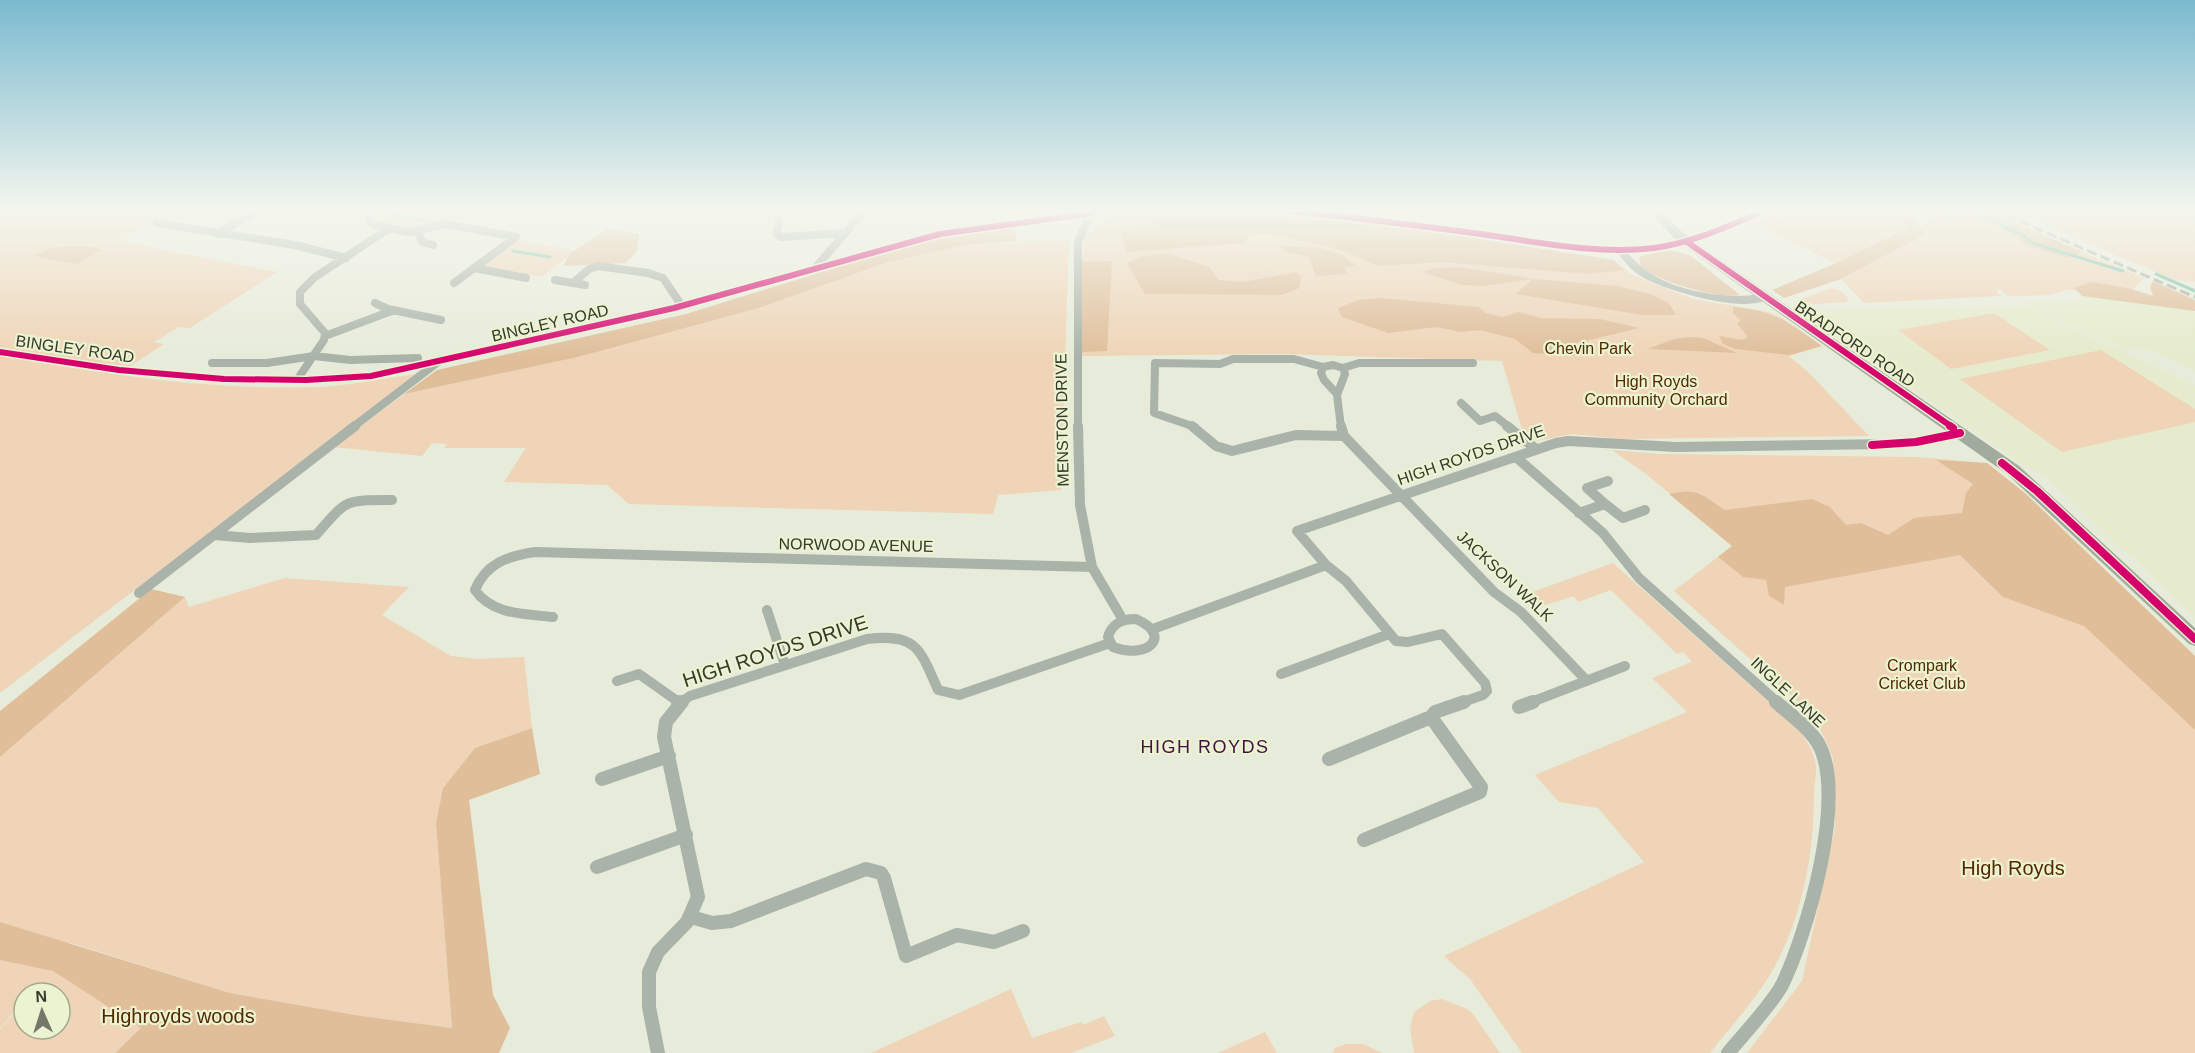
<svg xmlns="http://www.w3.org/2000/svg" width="2195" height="1053" viewBox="0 0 2195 1053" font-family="Arial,sans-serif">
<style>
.built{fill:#e5ebcc}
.green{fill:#efd4b7}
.forest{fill:#e0be9a}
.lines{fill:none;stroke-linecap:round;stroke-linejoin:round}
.stream{stroke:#79c2ac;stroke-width:3}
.minor-far2{stroke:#aab3a9;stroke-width:8}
.minor-far1{stroke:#aab3a9;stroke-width:10}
.minor{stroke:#aab3a9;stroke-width:14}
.tertiary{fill:#aab3a9;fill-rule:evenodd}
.primary{fill:#a0aa9d;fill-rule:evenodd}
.rail{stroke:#a8aea2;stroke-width:3;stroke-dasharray:10 4.5;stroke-linecap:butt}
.cycleway-far1-casing{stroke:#ebf3d1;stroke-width:9}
.cycleway-casing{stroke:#ebf3d1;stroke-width:11}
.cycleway-far1{stroke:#d6006c;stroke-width:6}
.cycleway{stroke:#d6006c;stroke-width:8}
.labels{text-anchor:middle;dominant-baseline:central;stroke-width:4.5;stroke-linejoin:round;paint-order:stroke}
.street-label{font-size:16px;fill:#36392c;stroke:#ebf3d1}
.park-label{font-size:16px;fill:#532900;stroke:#ebf3d1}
.neighbourhood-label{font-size:18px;letter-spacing:1.5px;fill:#441242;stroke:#ebf3d1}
.near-street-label{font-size:20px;fill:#36392c;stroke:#ebf3d1}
.near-park-label{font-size:20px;fill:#532900;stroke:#ebf3d1}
</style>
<rect width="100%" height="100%" fill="#e7ebd9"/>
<path class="built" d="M 2082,296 L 2195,311 L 2195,370 L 2147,348 L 2125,349 L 2021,302 L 2082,301 Z
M 2026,306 L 2195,386 L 2195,617 L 2043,474 L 2022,464 L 1798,311 Z"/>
<path class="green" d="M 0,210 L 175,210 L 120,241 L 277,272 L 190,328 L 179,327 L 154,342 L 164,344 L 130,366 L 83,362 L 0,347 Z
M 378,210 L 458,210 L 445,219 L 440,217 C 417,233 406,227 380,222 L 377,220 Z
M 1779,210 L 1880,210 L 1910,227 L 1836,263 L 1751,223 Z
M 1934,210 L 1952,218 L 1997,225 L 2026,245 L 2066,258 L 2083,252 L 2144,278 L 2131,291 L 2065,290 L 2051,295 L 2008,296 L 2001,290 L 1995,289 L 2001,296 L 1864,303 L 1841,279 L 1927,233 L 1923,228 Z
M 2009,210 L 2195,210 L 2195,282 L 2175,280 Z
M 1193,211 C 1327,214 1459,238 1590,256 L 1613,260 L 1632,275 L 1693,299 L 1769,312 L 1782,318 L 1822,346 L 1789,356 L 1809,373 L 1869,436 L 1622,439 L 1572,434 L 1537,441 L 1522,430 L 1502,361 L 1284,354 L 1082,356 L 1082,262 L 1085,235 L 1107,219 L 1125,215 Z
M 1069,239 L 1061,490 L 998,495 L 993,514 L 629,504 L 607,485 L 504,482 L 526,448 L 444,448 L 447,444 L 432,443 L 422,456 L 333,447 L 404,394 L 578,357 L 759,308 L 888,262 L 967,245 Z
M 517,240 L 575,251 L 542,277 L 483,266 Z
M 1832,288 L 1843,292 L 1849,300 L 1847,302 L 1813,304 L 1802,301 L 1801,299 Z
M 1994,313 L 2050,350 L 1951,369 L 1898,330 Z
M 2101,350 L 2195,409 L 2195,422 L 2062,452 L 1960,379 Z
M 0,356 C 105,374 211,391 317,387 C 350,386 384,378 417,374 L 0,693 Z
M 1612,450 L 1659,454 L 1916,457 L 1987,463 L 2026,494 L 2195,656 L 2195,1053 L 1747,1053 L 1802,981 L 1835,828 L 1833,757 L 1815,717 L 1674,591 L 1732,546 L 1646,474 Z
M 1613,563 L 1796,726 C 1804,737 1812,748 1815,761 C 1818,771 1814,783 1814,793 C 1814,854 1802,920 1771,973 C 1754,1002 1730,1027 1710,1053 L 1522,1053 L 1470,979 L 1444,956 L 1644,862 L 1598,808 L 1559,802 L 1535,775 L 1687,712 L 1652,678 L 1692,662 L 1683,652 L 1677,654 L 1611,590 L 1578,602 L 1574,596 L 1532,609 L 1521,596 Z
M 285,578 L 409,587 L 382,615 L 451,656 L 479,659 L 524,657 L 532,728 L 475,748 L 443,788 L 436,823 L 452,1028 L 361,1016 L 230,993 L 71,943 L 53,971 L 142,1028 L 115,1053 L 0,1053 L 0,1029 L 24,1003 L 24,1029 L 60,1029 L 60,993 L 24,993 L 24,1001 L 0,1028 L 0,757 L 185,597 L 189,607 Z
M 1011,989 L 1032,1038 L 1081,1022 L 1083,1025 L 1104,1016 L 1115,1036 L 1071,1053 L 871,1053 Z
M 1442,999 L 1467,1009 L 1473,1014 L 1500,1053 L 1414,1053 L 1410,1029 L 1414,1012 L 1430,1001 Z
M 1265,1032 L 1277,1053 L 1218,1053 Z
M 1347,1044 L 1363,1044 L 1382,1053 L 1332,1053 L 1335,1048 Z"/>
<path class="forest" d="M 1880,210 L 1921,210 L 1918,223 L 1927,233 L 1841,279 L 1784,298 L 1772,290 L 1836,263 L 1910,227 Z
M 1958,210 L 1986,210 L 2083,252 L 2066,258 L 2026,245 L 1997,225 L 1951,218 L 1964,216 L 1992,218 L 1980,211 Z
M 1193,211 L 1237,212 L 1375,225 L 1454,235 L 1613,260 L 1625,270 L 1589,274 L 1441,262 L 1378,266 L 1349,253 L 1326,246 L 1275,235 L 1251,234 L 1243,243 L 1127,252 L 1120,230 L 1155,228 L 1145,214 Z
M 1015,228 L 1016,241 L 967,245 L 888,262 L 759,308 L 578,357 L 404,394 L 437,370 L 686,314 L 828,270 L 944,237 Z
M 606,229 L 639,234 L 637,251 L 626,263 L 563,266 L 570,254 Z
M 68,246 L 93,247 L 102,250 L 76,264 L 34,256 L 48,249 Z
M 1282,246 L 1319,248 L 1341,254 L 1356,266 L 1343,267 L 1348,274 L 1316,276 L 1309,257 L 1283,251 Z
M 1663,251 L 1676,251 L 1691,256 L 1740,295 C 1714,299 1662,282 1641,267 L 1639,258 L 1642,256 Z
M 1170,254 L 1209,267 L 1219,280 L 1243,282 L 1296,272 L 1301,277 L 1299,288 L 1282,295 L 1145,294 L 1127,263 L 1142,256 Z
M 1112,261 L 1107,351 L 1082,352 L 1082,262 Z
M 1459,267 L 1535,279 L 1617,286 L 1650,294 L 1669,303 L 1676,315 L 1642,315 L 1515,294 L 1533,279 L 1483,286 L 1462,285 L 1422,272 L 1435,268 Z
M 2153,281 L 2195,300 L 2195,311 L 2082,296 L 2074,288 L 2092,282 L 2132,289 L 2153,296 L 2150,287 Z
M 1380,298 L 1479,307 L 1486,313 L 1503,317 L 1518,312 L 1541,318 L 1600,319 L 1639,328 L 1577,343 L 1575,356 L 1533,353 L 1515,339 L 1480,330 L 1460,332 L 1436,327 L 1388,333 L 1342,317 L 1338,308 L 1358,300 Z
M 1733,307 C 1775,310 1789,323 1822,346 L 1789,355 L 1735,349 L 1723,344 L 1719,336 L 1742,340 L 1748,337 L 1737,323 L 1741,320 L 1733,314 Z
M 1690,337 L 1703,338 L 1737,353 L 1648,349 L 1674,339 Z
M 1936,460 L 1987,463 L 2026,494 L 2195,656 L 2195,730 L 2084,626 L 2003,597 L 1960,555 L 1785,587 L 1784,605 L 1769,596 L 1766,580 L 1743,577 L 1718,557 L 1732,546 L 1669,494 C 1698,487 1702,495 1725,510 L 1812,499 L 1830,507 L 1846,525 L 1861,523 L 1888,535 L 1914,518 L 1962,513 L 1966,493 L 1973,484 Z
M 151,589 L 185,597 L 0,757 L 0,711 Z
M 532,728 L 540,774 L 469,800 L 493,995 L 510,1028 L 499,1053 L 115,1053 L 141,1028 L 53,971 L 0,960 L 0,922 L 230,993 L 361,1016 L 452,1028 L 436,823 L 443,788 L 475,748 Z"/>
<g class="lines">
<path class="stream" d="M 1952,210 L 1971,212 L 1997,221 L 2005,228 L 2023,235 L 2032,243 L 2123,271
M 387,214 L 423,220
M 513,251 L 550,257
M 2156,274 L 2195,291"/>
<path class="minor-far2" d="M 368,210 L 370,222 L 377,226 L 409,232 L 446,224 L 516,237 L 454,283
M 1370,210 L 1372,219
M 779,221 L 777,234 L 781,237 L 845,233
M 157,223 L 295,245 L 346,258
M 418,231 L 422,242 L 433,245
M 218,234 L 258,210
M 816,267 L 865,210
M 474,268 L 526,278
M 555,280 L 585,285
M 573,283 L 589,269 L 598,266 L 648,273 L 663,278 L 682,306
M 375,303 L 388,309 L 441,320
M 325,336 L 394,310
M 212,363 L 267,363 L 314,356 L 350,360 L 418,358
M 1343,368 L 1359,363 L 1473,363
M 297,380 L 324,340 L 325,333 L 300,304 L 300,292 L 315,277 L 390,228
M 1337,394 L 1324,380 L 1321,373 L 1323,367 L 1333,365 L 1343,368 L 1345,374 L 1337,395 L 1341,427
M 1461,403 L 1480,421 L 1495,416 L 1509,427
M 353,427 L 438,362
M 1078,427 L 1078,242 L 1088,219 L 1086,214
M 1195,427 L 1154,413 L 1155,363 L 1220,364 L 1233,359 L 1294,359 L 1323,367"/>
<path class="minor-far1" d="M 1078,426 L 1080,505 L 1092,567 L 1123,620
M 1192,426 L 1216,446 L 1232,451 L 1296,435 L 1344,436
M 1341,426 L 1344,436 L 1494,592 L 1521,612 L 1587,681
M 1507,426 L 1536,449
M 1517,458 L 1603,533 L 1639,578 L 1778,703
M 1605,504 L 1623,518 L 1645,510
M 1579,513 L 1605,504 L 1587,488 L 1608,481
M 215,535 L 250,538 L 316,535 C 348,499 343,500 392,500
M 1326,565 L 1346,581 L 1396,641 L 1408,642 L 1442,634 L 1485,683 L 1487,691 L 1483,695 L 1460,703
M 139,593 L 355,426
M 767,610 L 785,665
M 553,617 C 526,614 492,615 475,590 C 486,563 508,556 535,552 L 1092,567
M 1136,619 C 1174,636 1147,660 1113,647 L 1108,637 C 1112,623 1122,619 1136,619 Z
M 1153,629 L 1326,565 L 1297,531 L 1556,443 L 1568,441 L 1676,447 L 1891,444 L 1916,442 L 1960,433
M 1281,674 L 1389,634
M 617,681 L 639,674 L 680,703
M 680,703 L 690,696 L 867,639 C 917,633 920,649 938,690 L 959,695 L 1110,643
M 1529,703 L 1625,666"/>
<path class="minor" d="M 678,702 L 680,703
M 1519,707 L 1533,702
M 1329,759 L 1431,717
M 602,779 L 669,756
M 1364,840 L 1480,792 L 1481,787 L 1431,717 L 1435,712 L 1464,702
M 597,867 L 686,835
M 691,917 L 712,923 L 731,921 L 866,869 L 881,873 L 884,878 L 906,956 L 957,935 L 994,942 L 1023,931
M 658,1053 L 649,1007 L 649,972 L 658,952 L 687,922 L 698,897 L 664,737 L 666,722 L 682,702
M 1728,1053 C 1743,1035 1772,1004 1782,985 C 1807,934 1848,795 1818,743 C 1808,727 1790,714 1776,702"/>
<path class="tertiary" d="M 1089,210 L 1102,210 L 1086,217 L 941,237 L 678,310 L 371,380 L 306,384 L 224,383 L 119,373 L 0,355 L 0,349 L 119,367 L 224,375 L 306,376 L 371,372 L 672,305 L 940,231 Z
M 1277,210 L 1330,212 L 1564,243 L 1609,247 L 1669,243 L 1708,231 L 1759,210 L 1771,210 L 1769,212 C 1724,232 1679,251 1628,253 C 1653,285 1699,295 1738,296 C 1748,296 1762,292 1769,298 C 1748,315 1667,291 1644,278 C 1633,272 1625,263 1618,253 L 1564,249 L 1401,226 L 1282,213 Z"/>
<path class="primary" d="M 1648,210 L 1660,210 L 1681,231 L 1709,252 L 2019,466 L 2195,628 L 2195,646 L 2189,644 L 2007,474 L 1701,258 L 1673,237 Z"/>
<path class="rail" d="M 1994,210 L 2195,297"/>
<defs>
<path id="cycleway-far1" d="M 1282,210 C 1349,217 1415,225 1481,234 C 1538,242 1596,255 1654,248 C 1693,243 1730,225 1766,210
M 1687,242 L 1952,427
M 0,352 L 119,370 L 224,379 L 306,380 L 371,376 L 674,308 L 940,234 L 1086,214 L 1097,210"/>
<path id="cycleway" d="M 1950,426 L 1953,428
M 1872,445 L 1916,442 L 1960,433
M 2002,463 L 2037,491 L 2195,639"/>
</defs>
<use href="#cycleway-far1" class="cycleway-far1-casing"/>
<use href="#cycleway" class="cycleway-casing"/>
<use href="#cycleway-far1" class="cycleway-far1"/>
<use href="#cycleway" class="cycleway"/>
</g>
<linearGradient id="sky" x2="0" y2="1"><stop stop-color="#7bbad0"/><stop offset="0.59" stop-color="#f4f6ee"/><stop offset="1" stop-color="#f4f6ee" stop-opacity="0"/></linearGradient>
<rect width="2195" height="357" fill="url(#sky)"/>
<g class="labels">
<g class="street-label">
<text transform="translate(550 323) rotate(-13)">BINGLEY ROAD</text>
<text transform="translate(1855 344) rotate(34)">BRADFORD ROAD</text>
<text transform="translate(75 349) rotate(8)">BINGLEY ROAD</text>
<text transform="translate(1062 420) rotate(-91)">MENSTON DRIVE</text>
<text transform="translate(1471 455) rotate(-19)">HIGH ROYDS DRIVE</text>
<text transform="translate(856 545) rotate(1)">NORWOOD AVENUE</text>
<text transform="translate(1505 576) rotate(43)">JACKSON WALK</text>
<text transform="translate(1788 692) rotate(43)">INGLE LANE</text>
</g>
<g class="park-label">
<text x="1588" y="348">Chevin Park</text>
<text x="1656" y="381">High Royds<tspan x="1656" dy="18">Community Orchard</tspan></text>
<text x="1922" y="665">Crompark<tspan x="1922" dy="18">Cricket Club</tspan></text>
</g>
<g class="neighbourhood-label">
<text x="1205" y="747">HIGH ROYDS</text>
</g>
<g class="near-street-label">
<text transform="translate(775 651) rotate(-18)">HIGH ROYDS DRIVE</text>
</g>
<g class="near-park-label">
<text x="2013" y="868">High Royds</text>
<text x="178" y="1016">Highroyds woods</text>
</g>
</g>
<g transform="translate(42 1011) rotate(357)"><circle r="28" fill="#ebf3d1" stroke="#a3a98f" stroke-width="1.5"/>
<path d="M0-4.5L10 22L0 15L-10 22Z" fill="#747769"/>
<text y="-9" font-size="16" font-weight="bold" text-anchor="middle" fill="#36392c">N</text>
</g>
</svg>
